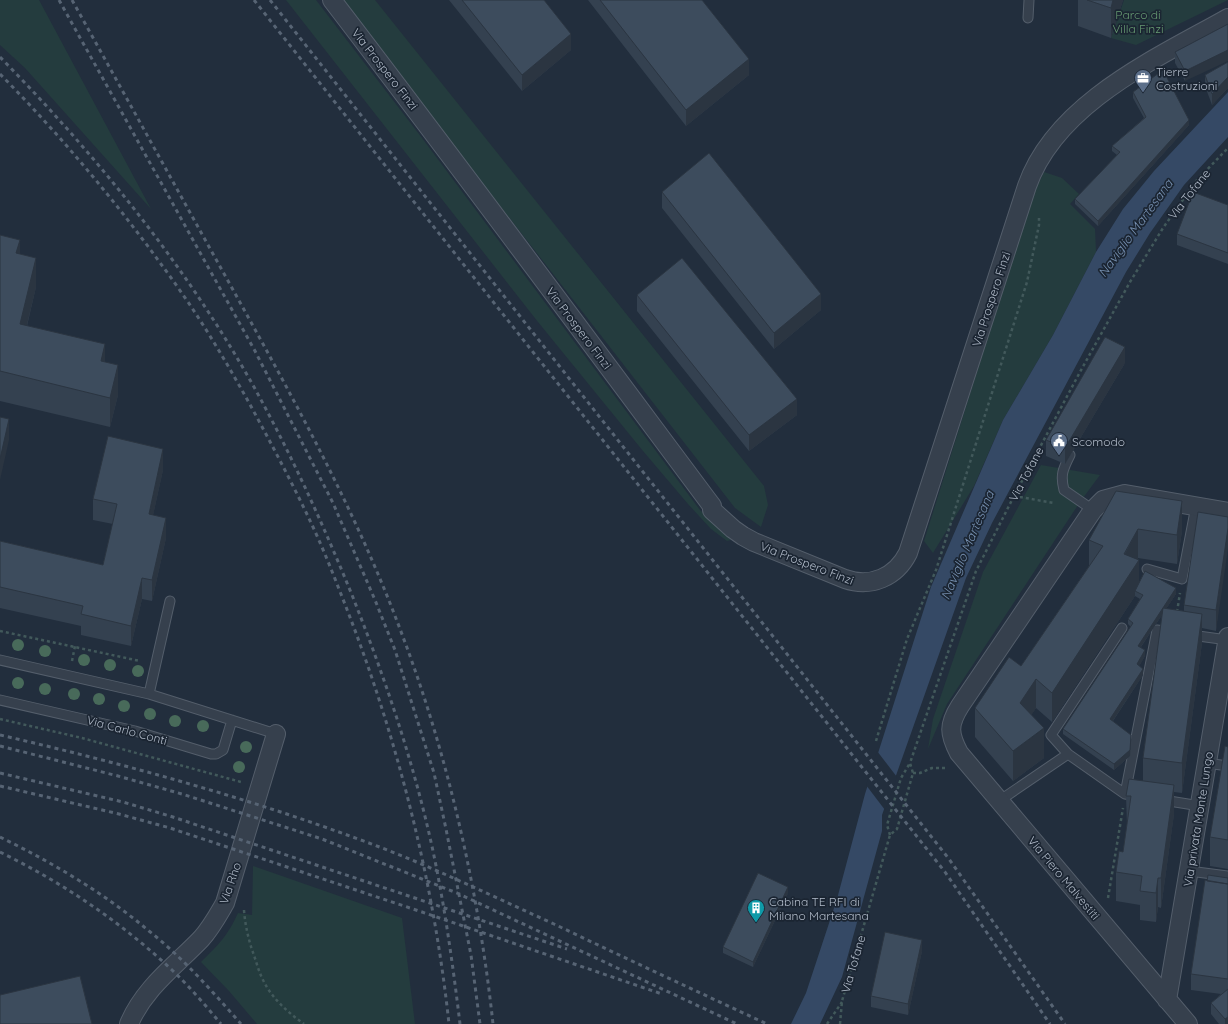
<svg xmlns="http://www.w3.org/2000/svg" width="1228" height="1024" viewBox="0 0 1228 1024" font-family="Quicksand,sans-serif">
<style>
.green{fill:#243c3e}
.water{fill:#354965}
.pier{fill:#222e3d}
.lines{fill:none;stroke-linecap:round;stroke-linejoin:round}
.service-casing{stroke:#545e6b;stroke-width:11}
.minor-casing{stroke:#545e6b;stroke-width:20}
.path{stroke:#42595b;stroke-width:2.5;stroke-dasharray:3 3;stroke-linecap:butt}
.service{stroke:#36404d;stroke-width:9}
.minor{stroke:#36404d;stroke-width:18}
.rail{stroke:#576474;stroke-width:3;stroke-dasharray:4 4;stroke-linecap:butt}
.tree{fill:#486a5a}
.wall{fill:#344150}
.shaded-wall{fill:#2b3541}
.building{fill:#3d4c5d;stroke:#2b3541}
.labels{text-anchor:middle;dominant-baseline:central;stroke-width:3.5;stroke-linejoin:round;paint-order:stroke}
.park-label{font-size:12px;fill:#679b72;stroke:#1b2532}
.street-label{font-size:12px;fill:#b1bbc9;stroke:#1b2532}
.poi-label{font-size:12px;fill:#b1bbc9;stroke:#1b2532;text-anchor:start}
.water-label{font-size:13px;font-style:italic;fill:#7791b2;stroke:#1b2532}
</style>
<rect width="100%" height="100%" fill="#222e3d"/>
<path class="green" d="M 0,0 L 39,0 L 151,209 L 25,68 L 0,45 Z
M 286,0 L 316,0 L 422,138 L 700,510 L 731,540 L 727,541 L 711,529 L 688,504 L 643,451 L 538,322 Z
M 340,0 L 375,0 L 764,486 L 768,505 L 761,527 L 735,508 Z
M 1124,0 L 1228,0 L 1136,45 L 1111,38 Z
M 1044,172 L 1062,178 L 1079,194 L 1070,204 L 1095,229 L 1096,252 L 1053,335 L 1003,420 L 974,486 L 933,553 L 924,541 L 1031,199 Z
M 1041,465 L 1100,475 L 1080,502 L 947,704 L 928,749 L 933,719 L 983,572 Z
M 253,866 L 402,918 L 415,1024 L 257,1024 L 229,991 L 201,962 C 219,944 227,937 238,913 L 252,915 Z"/>
<path class="water" d="M 1228,92 L 1228,137 L 1184,185 L 1150,233 L 1126,272 L 992,523 L 966,578 L 882,815 L 882,831 L 842,977 L 820,1024 L 791,1024 L 806,993 L 837,899 L 865,794 L 931,587 L 1003,420 L 1053,335 L 1096,252 L 1123,209 L 1154,171 Z"/>
<path class="pier" d="M 877,751 L 897,777 L 885,810 L 866,785 Z"/>
<g class="lines">
<defs>
<path id="service" d="M 1028,18 L 1029,0
M 1070,455 C 1063,469 1060,475 1064,490 L 1093,510
M 1147,569 L 1182,579 L 1196,506
M 1122,628 L 1051,735 L 1068,754 L 1125,794 L 1138,796
M 1191,635 L 1228,640
M 0,660 L 149,694 L 276,734
M 149,694 L 170,601
M 0,700 L 135,731 L 211,754 L 216,754 L 223,750 L 232,720
M 1207,763 L 1228,766
M 1125,794 L 1157,630 L 1173,632
M 1163,800 L 1200,806
M 999,801 L 1068,754
M 1189,871 L 1228,876"/>
<path id="minor" d="M 332,0 C 460,167 586,337 712,506 L 712,510 L 733,529 L 743,536 L 754,542 L 845,579 C 871,588 896,577 908,553 L 1027,186 C 1056,103 1157,58 1228,18
M 1167,1000 L 1228,637
M 129,1024 C 144,988 175,966 201,939 C 211,928 218,915 225,903 L 276,734
M 1188,1024 L 959,753 C 949,734 948,725 960,706 L 1093,510 L 1103,500 L 1125,494 L 1228,512"/>
</defs>
<use href="#service" class="service-casing"/>
<use href="#minor" class="minor-casing"/>
<path class="path" d="M 1014,496 L 1054,503
M 1177,612 L 1180,593
M 0,631 L 140,661
M 72,661 L 75,646
M 0,719 L 82,738 L 241,782
M 876,741 L 907,639 L 936,570 L 1027,282 L 1039,225 L 1039,218
M 913,773 L 920,773 L 932,768 L 945,768
M 890,835 L 887,825 L 901,778 L 910,763
M 1108,898 L 1123,808
M 244,910 C 245,924 248,937 252,950 C 255,957 257,966 260,973 C 268,995 286,1011 304,1024
M 827,1024 L 842,1002
M 840,1024 L 842,1001 L 890,835 L 897,829 L 913,773 L 910,763 L 976,571 L 1014,496 L 1080,372 L 1130,282 L 1163,228 L 1197,180 L 1228,148"/>
<use href="#service" class="service"/>
<use href="#minor" class="minor"/>
<path class="rail" d="M 59,0 L 255,351 L 333,503 L 375,600 L 395,650 L 434,773 L 446,829 L 471,955 L 480,1024
M 72,0 C 124,93 175,186 227,279 C 292,396 357,512 403,637 C 449,759 479,894 493,1024
M 254,0 L 945,872 L 1050,1024
M 270,0 L 949,859 L 1065,1024
M 0,57 C 97,156 186,266 254,387 C 291,454 323,524 352,595 C 385,678 414,763 433,851 C 445,908 453,966 460,1024
M 0,74 C 69,144 132,221 188,302 C 217,345 243,391 267,436 C 283,466 299,497 313,527 C 326,555 337,584 348,612 C 399,744 434,884 449,1024
M 0,735 C 134,766 267,803 395,853 C 449,875 501,900 554,924 C 625,958 696,991 767,1024
M 0,746 L 118,776 L 182,794 L 322,839 L 457,893 L 737,1024
M 0,773 L 123,802 L 173,817 L 567,949
M 0,786 L 119,814 L 170,828 L 422,912 L 662,994
M 0,837 C 53,863 104,893 149,931 C 183,958 212,991 241,1024
M 0,852 C 63,883 121,922 172,970 C 190,987 206,1006 221,1024"/>
</g>
<g class="tree">
<circle cx="18" cy="645" r="6"/>
<circle cx="45" cy="651" r="6"/>
<circle cx="84" cy="660" r="6"/>
<circle cx="110" cy="665" r="6"/>
<circle cx="138" cy="671" r="6"/>
<circle cx="18" cy="683" r="6"/>
<circle cx="45" cy="689" r="6"/>
<circle cx="74" cy="694" r="6"/>
<circle cx="99" cy="699" r="6"/>
<circle cx="124" cy="706" r="6"/>
<circle cx="150" cy="714" r="6"/>
<circle cx="175" cy="721" r="6"/>
<circle cx="203" cy="726" r="6"/>
<circle cx="246" cy="747" r="6"/>
<circle cx="239" cy="767" r="6"/>
</g>
<path class="wall" d="M 449,0 L 544,0 L 571,50 L 522,91 Z
M 588,0 L 702,0 L 749,75 L 686,126 Z
M 1078,0 L 1123,0 L 1111,38 L 1078,26 Z
M 1228,24 L 1185,81 L 1175,63 L 1175,52 Z
M 1228,62 L 1228,88 L 1212,105 L 1205,86 L 1205,75 Z
M 1133,92 L 1189,125 L 1098,226 L 1075,204 L 1075,199 L 1117,155 L 1112,151 L 1112,146 L 1144,118 L 1133,98 Z
M 662,192 L 821,310 L 774,349 L 662,208 Z
M 1228,205 L 1228,264 L 1177,245 L 1177,234 Z
M 0,235 L 20,254 L 36,287 L 27,326 L 105,362 L 118,395 L 110,427 L 0,401 Z
M 637,295 L 797,415 L 749,451 L 637,311 Z
M 1125,363 L 1065,464 L 1046,456 L 1046,440 Z
M 163,470 L 153,515 L 166,538 L 152,601 L 142,599 L 131,646 L 81,635 L 81,626 L 0,608 L 0,541 L 103,565 L 113,524 L 93,520 L 93,499 Z
M 1116,491 L 1182,531 L 1177,564 L 1138,558 L 1137,560 L 1139,583 L 1176,594 L 1166,609 L 1184,611 L 1184,605 L 1228,517 L 1216,631 L 1202,628 L 1202,643 L 1182,793 L 1174,792 L 1174,814 L 1161,908 L 1158,907 L 1156,922 L 1140,920 L 1140,905 L 1116,901 L 1116,872 L 1123,852 L 1127,825 L 1126,796 L 1143,781 L 1143,758 L 1162,615 L 1141,647 L 1145,656 L 1139,666 L 1143,675 L 1113,721 L 1131,740 L 1130,756 L 1114,770 L 1063,734 L 1063,729 L 1131,627 L 1128,624 L 1128,619 L 1140,599 L 1135,596 L 1052,722 L 1036,708 L 1031,715 L 1044,758 L 1013,781 L 975,737 L 975,708 L 1021,666 L 1089,566 L 1089,540 Z
M 1228,747 L 1228,869 L 1210,866 L 1210,837 Z
M 1228,878 L 1228,1024 L 1219,1024 L 1211,1014 L 1211,1003 L 1221,994 L 1191,990 L 1191,974 L 1207,881 Z
M 788,893 L 753,967 L 723,953 L 723,947 Z
M 922,951 L 908,1015 L 871,1007 L 871,996 Z"/>
<path class="shaded-wall" d="M 1113,0 L 1123,0 L 1111,38 L 1111,8 Z
M 571,34 L 571,50 L 522,91 L 522,75 Z
M 1228,50 L 1228,61 L 1185,81 L 1185,71 Z
M 749,59 L 749,75 L 686,126 L 686,110 Z
M 1228,77 L 1228,88 L 1212,105 L 1212,94 Z
M 1189,120 L 1189,125 L 1098,226 L 1098,221 Z
M 20,240 L 20,270 L 16,253 Z
M 36,258 L 36,287 L 20,353 L 20,324 Z
M 821,294 L 821,310 L 774,349 L 774,333 Z
M 105,344 L 105,374 L 101,361 Z
M 1125,347 L 1125,363 L 1065,464 L 1065,448 Z
M 118,365 L 118,395 L 110,427 L 110,398 Z
M 797,399 L 797,415 L 749,451 L 749,435 Z
M 9,419 L 9,440 L 0,480 L 0,459 Z
M 163,449 L 163,470 L 149,534 L 149,514 Z
M 1182,501 L 1182,531 L 1177,564 L 1177,535 Z
M 166,518 L 166,538 L 152,601 L 152,580 Z
M 1228,528 L 1228,549 L 1216,631 L 1216,610 Z
M 1138,529 L 1138,558 L 1125,582 L 1139,560 L 1139,590 L 1135,591 L 1135,596 L 1052,722 L 1052,693 Z
M 142,578 L 142,599 L 131,646 L 131,626 Z
M 1176,588 L 1176,594 L 1138,651 L 1138,646 Z
M 1202,614 L 1202,643 L 1182,793 L 1182,763 Z
M 1145,650 L 1145,656 L 1137,670 L 1137,664 Z
M 1143,669 L 1143,675 L 1110,725 L 1110,719 Z
M 1036,679 L 1036,708 L 1020,733 L 1020,703 Z
M 1044,728 L 1044,758 L 1013,781 L 1013,751 Z
M 1131,735 L 1130,756 L 1114,770 L 1114,764 Z
M 1174,785 L 1174,814 L 1161,908 L 1161,878 Z
M 1158,878 L 1158,907 L 1156,922 L 1156,893 Z
M 788,887 L 788,893 L 753,967 L 753,962 Z
M 922,940 L 922,951 L 908,1015 L 908,1004 Z
M 1228,1017 L 1228,1024 L 1225,1024 L 1225,1019 Z"/>
<path class="building" d="M 462,0 L 544,0 L 571,34 L 522,75 Z
M 600,0 L 702,0 L 749,59 L 686,110 Z
M 1087,0 L 1113,0 L 1111,8 Z
M 1228,24 L 1228,50 L 1185,71 L 1175,52 Z
M 1228,62 L 1228,77 L 1212,94 L 1205,75 Z
M 1163,70 L 1189,120 L 1098,221 L 1075,199 L 1120,152 L 1112,146 L 1146,117 L 1133,92 Z
M 709,153 L 821,294 L 774,333 L 662,192 Z
M 1193,192 L 1228,205 L 1228,253 L 1177,234 Z
M 0,235 L 20,240 L 16,253 L 36,258 L 20,324 L 105,344 L 101,361 L 118,365 L 110,398 L 0,371 Z
M 682,258 L 797,399 L 749,435 L 637,295 Z
M 1105,337 L 1125,347 L 1065,448 L 1046,440 Z
M 0,417 L 9,419 L 0,459 Z
M 108,436 L 163,449 L 149,514 L 166,518 L 152,580 L 142,578 L 131,626 L 81,614 L 83,606 L 0,587 L 0,541 L 103,565 L 117,504 L 93,499 Z
M 1116,491 L 1182,501 L 1177,535 L 1138,529 L 1124,554 L 1139,560 L 1052,693 L 1036,679 L 1020,703 L 1044,728 L 1013,751 L 975,708 L 1009,657 L 1021,666 L 1103,546 L 1089,540 Z
M 1198,512 L 1228,517 L 1228,528 L 1216,610 L 1184,605 Z
M 1145,571 L 1176,588 L 1138,646 L 1145,650 L 1137,664 L 1143,669 L 1110,719 L 1131,735 L 1130,750 L 1114,764 L 1063,729 L 1133,623 L 1128,619 L 1143,595 L 1135,591 Z
M 1163,608 L 1202,614 L 1182,763 L 1143,758 Z
M 1225,746 L 1228,747 L 1228,840 L 1210,837 Z
M 1129,779 L 1174,785 L 1161,878 L 1158,878 L 1156,893 L 1140,891 L 1142,876 L 1116,872 L 1119,851 L 1123,852 L 1131,796 L 1126,796 Z
M 758,873 L 788,887 L 753,962 L 723,947 Z
M 1208,875 L 1228,878 L 1228,884 L 1207,881 Z
M 1205,880 L 1228,884 L 1228,979 L 1191,974 Z
M 885,932 L 922,940 L 908,1004 L 871,996 Z
M 80,976 L 92,1024 L 0,1024 L 0,995 Z
M 1228,989 L 1228,1017 L 1225,1019 L 1211,1003 Z"/>
<defs>
<symbol id="office-pin" viewBox="-11 -11 22 30"><path d="M0 17L-7.5 6A9.5 9.5 0 1 1 7.5 6Z" fill="#5c6f8a" stroke="#1b2532"/><path d="M-6-3h4V-5.5h4V-3h4V5H-6ZM-1-4.5V-3h2v-1.5ZM-6 0V1H6V0Z" fill="#fff"/></symbol>
<symbol id="civic-pin" viewBox="-11 -11 22 30"><path d="M0 17L-7.5 6A9.5 9.5 0 1 1 7.5 6Z" fill="#5c6f8a" stroke="#1b2532"/><path d="M-.6-6.5H3V-4.5H.6V-3L4-1V1h2V6H-6V1h2V-1L-.6-3ZM-1.2 2.5V6h2.4V2.5Z" fill="#fff"/></symbol>
<symbol id="building-pin" viewBox="-11 -11 22 30"><path d="M0 17L-7.5 6A9.5 9.5 0 1 1 7.5 6Z" fill="#0f9aa8" stroke="#1b2532"/><path d="M-4-6H4V6H1V3H-1V6H-4ZM-2.5-4.3h1.7v1.8h-1.7ZM.8-4.3h1.7v1.8H.8ZM-2.5-1h1.7V.8h-1.7ZM.8-1h1.7V.8H.8Z" fill="#fff"/></symbol>
</defs>
<g fill-rule="evenodd">
<use href="#office-pin" x="1133" y="68" width="20" height="27"/>
<use href="#civic-pin" x="1049" y="431" width="20" height="27"/>
<use href="#building-pin" x="746" y="898" width="20" height="27"/>
</g>
<g class="labels">
<g class="park-label">
<text x="1138" y="14">Parco di<tspan x="1138" dy="14">Villa Finzi</tspan></text>
</g>
<g class="street-label">
<text transform="translate(385 69) rotate(52)">Via Prospero Finzi</text>
<text transform="translate(1189 194) rotate(-52)">Via Tofane</text>
<text transform="translate(991 299) rotate(-72)">Via Prospero Finzi</text>
<text transform="translate(579 328) rotate(53)">Via Prospero Finzi</text>
<text transform="translate(1026 474) rotate(-62)">Via Tofane</text>
<text transform="translate(807 563) rotate(21)">Via Prospero Finzi</text>
<text transform="translate(127 730) rotate(15)">Via Carlo Conti</text>
<text transform="translate(1198 819) rotate(-81)">Via privata Monte Lungo</text>
<text transform="translate(1064 878) rotate(50)">Via Piero Malvestiti</text>
<text transform="translate(230 883) rotate(-71)">Via Rho</text>
<text transform="translate(853 964) rotate(-74)">Via Tofane</text>
</g>
<g class="poi-label">
<text x="1156" y="71">Tierre<tspan x="1156" dy="14">Costruzioni</tspan></text>
<text x="1072" y="441">Scomodo</text>
<text x="769" y="901">Cabina TE RFI di<tspan x="769" dy="14">Milano Martesana</tspan></text>
</g>
<g class="water-label">
<text transform="translate(1135 228) rotate(-54)">Naviglio Martesana</text>
<text transform="translate(967 545) rotate(-67)">Naviglio Martesana</text>
</g>
</g>
</svg>
